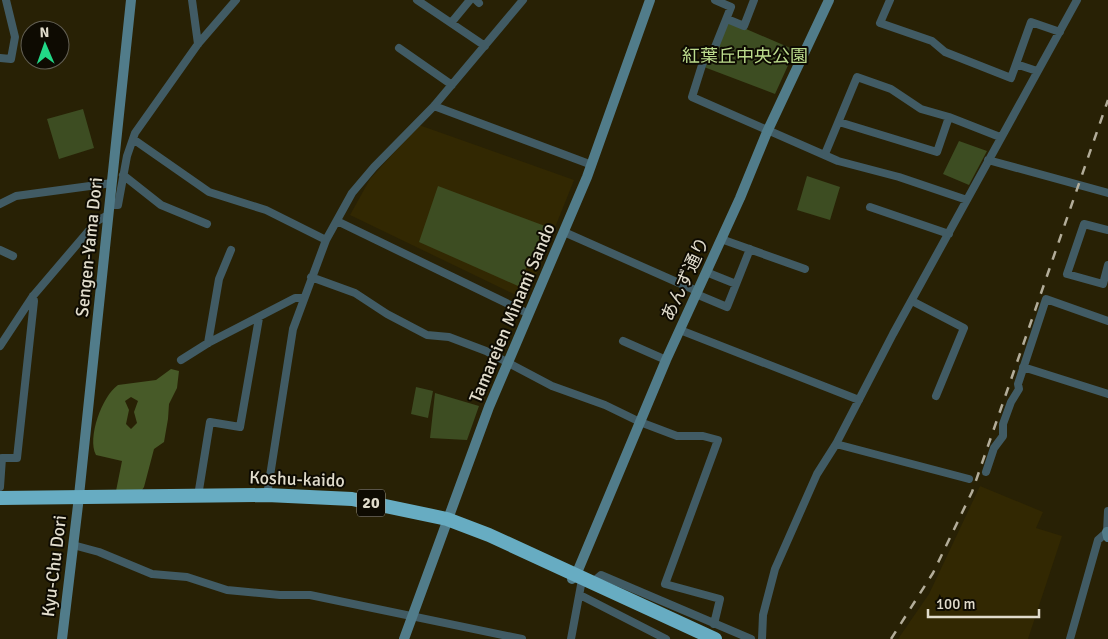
<svg xmlns="http://www.w3.org/2000/svg" width="1108" height="639" viewBox="0 0 1108 639" font-family="Signika,'Noto Sans JP',sans-serif">
<style>
.built{fill:#322802}
.green{fill:#3d4d22}
.forest{fill:#475a28;fill-rule:evenodd}
.lines{fill:none;stroke-linecap:round;stroke-linejoin:round}
.street{stroke:#415b64;stroke-width:8}
.secondary{stroke:#517c8a;stroke-width:10}
.highway{stroke:#67acc2;stroke-width:14}
.rail{stroke:#b3ad9a;stroke-width:2.5;stroke-dasharray:9 9;stroke-linecap:butt}
.labels{text-anchor:middle;dominant-baseline:central;stroke-width:4;stroke-linejoin:round;paint-order:stroke}
.shield{fill:#0e0b02;stroke:#a29d8f;stroke-width:1}
.shield-label{font-size:16px;font-weight:bold;fill:#e1dccc}
.park-label{font-size:18px;fill:#bbda8c;stroke:#0e0b02}
.street-label{font-size:18px;fill:#e1dccc;stroke:#0e0b02}
</style>
<rect width="100%" height="100%" fill="#282105"/>
<path class="built" d="M 419,125 L 574,180 L 526,300 L 350,215 L 370,179 Z
M 980,486 L 1043,512 L 1036,528 L 1062,536 L 1028,639 L 898,639 L 929,594 Z"/>
<path class="green" d="M 730,22 L 795,50 L 775,94 L 704,67 L 727,23 Z
M 83,109 L 94,148 L 59,159 L 47,119 Z
M 959,141 L 987,151 L 969,185 L 943,174 Z
M 807,176 L 840,187 L 830,220 L 797,210 Z
M 438,186 L 545,226 L 518,286 L 419,242 Z
M 416,387 L 433,391 L 428,418 L 411,414 Z
M 435,393 L 479,406 L 467,440 L 430,438 Z"/>
<path class="forest" d="M 171,369 L 179,371 L 177,388 L 169,404 L 168,419 L 164,442 L 154,449 L 144,487 L 142,490 L 116,491 L 122,461 L 96,455 C 87,438 102,396 118,385 L 156,380 ZM 131,397 L 138,401 L 134,412 L 137,423 L 131,429 L 126,424 L 129,410 L 125,401 Z"/>
<g class="lines">
<path class="street" d="M 192,0 L 198,44
M 417,0 L 485,46
M 476,0 L 479,3
M 715,0 L 731,7 L 715,47 L 703,62 L 692,97 L 838,161 L 899,177 L 967,200
M 890,0 L 880,23 L 932,41 L 945,52 L 1011,78 L 1031,22 L 1060,32
M 727,19 L 744,26 L 754,0
M 451,23 L 470,0
M 399,48 L 452,85
M 0,58 L 11,59 L 15,37 L 6,0
M 1016,64 L 1037,71
M 434,106 L 592,165
M 839,122 L 937,152 L 949,117
M 133,139 L 209,192 L 266,210 L 326,240
M 825,154 L 857,77 L 891,89 L 921,109 L 949,117 L 1000,137
M 988,160 L 1108,193
M 123,175 L 161,205 L 207,224
M 0,204 L 16,196 L 112,183
M 110,205 L 118,205 L 127,156 L 135,133 L 198,44 L 236,0
M 870,207 L 949,234
M 337,221 L 529,314
M 1108,230 L 1084,224 L 1067,274 L 1103,284 L 1108,265
M 564,232 L 697,291
M 721,239 L 805,269
M 0,250 L 13,256
M 706,272 L 736,284
M 311,277 L 355,293 L 387,314 L 427,335 L 449,337 L 486,351 L 552,386 L 605,405 L 640,422 L 677,436 L 703,436 L 718,440 L 665,584 L 720,599 L 714,624
M 696,294 L 727,307 L 750,249
M 912,301 L 964,328 L 936,396
M 680,330 L 859,400
M 623,341 L 666,360
M 208,343 L 219,279 L 231,250
M 0,346 L 33,296 L 97,221 L 108,215
M 181,360 L 208,343 L 295,298 L 303,298
M 1023,367 L 1108,394
M 836,444 L 969,479
M 986,472 L 994,448 L 1003,436 L 1003,424 L 1011,402 L 1019,389 L 1018,384 L 1046,299 L 1108,321
M 0,487 L 2,458 L 17,458 L 34,301 L 33,296
M 267,495 L 293,329 L 326,240 L 352,193 L 374,167 L 434,106 L 523,0
M 198,496 L 210,422 L 240,427 L 259,318
M 73,545 L 99,552 L 152,574 L 187,577 L 227,590 L 280,595 L 310,595 L 522,639
M 593,582 L 601,575 L 751,639
M 580,595 L 666,639
M 571,639 L 581,585
M 762,639 L 763,615 L 775,569 L 817,474 L 836,444 L 893,334 L 1077,0
M 1070,639 L 1098,540 L 1107,532 L 1108,511"/>
<path class="secondary" d="M 1107,532 L 1108,537
M 572,579 L 576,575 L 666,360 L 740,198 L 767,132 L 829,0
M 62,639 L 78,505 L 131,0
M 404,639 L 489,407 L 587,177 L 650,0"/>
<path class="highway" d="M 0,498 L 267,495 L 352,499 L 447,519 L 489,535 L 715,639"/>
<path class="rail" d="M 891,639 L 933,573 L 972,492 L 1108,100"/>
</g>
<g class="labels">
<rect class="shield" x="357" y="489.5" width="28" height="27" rx="4"/>
<g class="shield-label">
<text x="371" y="503">20</text>
</g>
<g class="park-label">
<text x="745" y="56">紅葉丘中央公園</text>
</g>
<g class="street-label">
<text transform="translate(89 247) rotate(-84)">Sengen-Yama Dori</text>
<text transform="translate(685 279) rotate(-65)">あんず通り</text>
<text transform="translate(512 313) rotate(-67)">Tamareien Minami Sando</text>
<text transform="translate(297 479) rotate(2)">Koshu-kaido</text>
<text transform="translate(54 566) rotate(-83)">Kyu-Chu Dori</text>
</g>
</g>
<g transform="translate(45 45) rotate(358)"><circle r="24" fill="#0e0b02" stroke="#625f53"/>
<path d="M0-4L9 19L0 12L-9 19Z" fill="#22d887"/>
<text y="-8" font-size="14" font-weight="bold" text-anchor="middle" fill="#e1dccc">N</text>
</g>
<path d="M928 609v8h111v-8" fill="none" stroke="#e1dccc" stroke-width="2.5"/>
<text x="936" y="609" font-size="15" fill="#e1dccc" stroke="#0e0b02" stroke-width="4" paint-order="stroke">100 m</text>
</svg>
